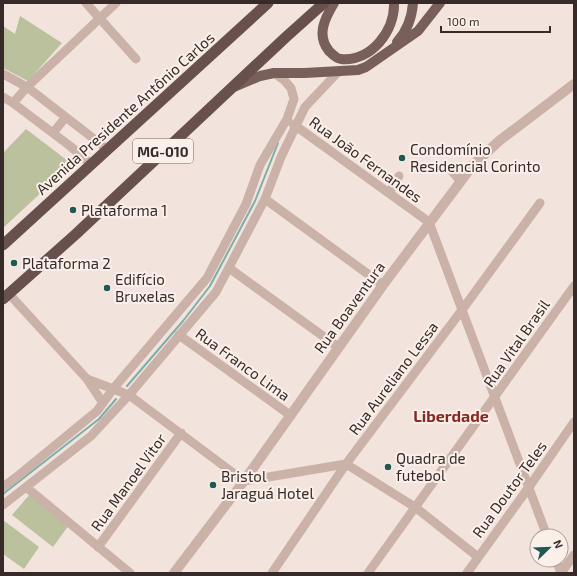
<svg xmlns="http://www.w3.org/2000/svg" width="577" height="576" viewBox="0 0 577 576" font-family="'Exo 2',sans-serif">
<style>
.green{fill:#bbc19d}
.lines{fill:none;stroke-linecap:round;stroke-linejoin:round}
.stream{stroke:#7cafa8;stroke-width:2}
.minor{stroke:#cab2a9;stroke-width:9}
.tertiary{stroke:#cab2a9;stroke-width:10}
.primary{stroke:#795f5a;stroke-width:10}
.trunk{stroke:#68514d;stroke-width:11}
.poi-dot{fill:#1e5952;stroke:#faefe9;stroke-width:1.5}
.labels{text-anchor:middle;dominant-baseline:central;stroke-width:4;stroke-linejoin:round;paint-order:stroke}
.shield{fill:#faefe9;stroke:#726663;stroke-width:1}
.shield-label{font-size:14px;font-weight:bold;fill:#372b29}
.street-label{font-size:15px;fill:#372b29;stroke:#faefe9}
.poi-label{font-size:15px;fill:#372b29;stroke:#faefe9;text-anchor:start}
.neighbourhood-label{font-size:16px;font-weight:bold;fill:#862922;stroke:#faefe9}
</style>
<rect width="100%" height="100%" fill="#f2e4dd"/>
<path class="green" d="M 20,16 L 62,43 L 28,81 L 3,68 L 3,26 L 15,34 Z
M 26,129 L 72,164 L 3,228 L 3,153 Z
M 30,494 L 69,525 L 53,547 L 12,515 Z
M 3,520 L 39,547 L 24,569 L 3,554 Z"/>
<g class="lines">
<path class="stream" d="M 127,386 L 183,321 L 210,286 L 255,201 L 278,143
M 3,494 L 99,419 L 116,399"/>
<path class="minor" d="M 86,3 L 136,59
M 3,74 L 27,87 L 107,149
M 3,97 L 13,103 L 70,146 L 91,164
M 13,103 L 27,87 L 116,3
M 293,124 L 429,222 L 547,536
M 53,133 L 65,118
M 451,170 L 460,181
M 389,193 L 399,176
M 265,199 L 383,285
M 229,268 L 338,347
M 9,294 L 87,379 L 103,403
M 179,335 L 290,415
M 87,379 L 129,395 L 244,481 L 346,464 L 415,507 L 478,557
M 3,487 L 19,475 L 97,411 L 113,389 L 207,278 L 246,204 L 260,165 L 287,119 L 294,99 L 291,88 L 284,80 L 274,73
M 26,487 L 130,573
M 3,505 L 91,436 L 129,395 L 216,292 L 265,199 L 281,157 L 305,107 L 339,71
M 98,547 L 181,433
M 556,560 L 561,573
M 272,573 L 346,464 L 462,310 L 540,203
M 368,573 L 574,286
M 467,573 L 529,487 L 574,422
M 561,573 L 574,555"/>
<path class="tertiary" d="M 174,573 L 244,481 L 383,285 L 473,165 L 499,141 L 574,84"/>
<path class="primary" d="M 334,3 C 325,18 316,35 329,51 C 332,54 337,59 341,59 C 371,62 395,31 394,3
M 397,42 C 407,31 412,17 413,3
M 234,87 L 260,76 L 274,73 L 305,73 L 358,70 L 366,67 L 418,31 L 440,3"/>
<path class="trunk" d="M 3,245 L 268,3
M 3,299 L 76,234 L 286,37 L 324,3"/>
</g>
<g class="poi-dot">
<circle cx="402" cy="158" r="4"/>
<circle cx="73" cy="210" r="4"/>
<circle cx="14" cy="263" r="4"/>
<circle cx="107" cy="288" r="4"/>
<circle cx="388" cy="467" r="4"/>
<circle cx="213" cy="485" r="4"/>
</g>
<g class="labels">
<rect class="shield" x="133" y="139" width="60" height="24" rx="3"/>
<g class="shield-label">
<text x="163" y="151">MG-010</text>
</g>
<g class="street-label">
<text transform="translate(125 113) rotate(-42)">Avenida Presidente Antônio Carlos</text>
<text transform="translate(366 159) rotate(36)">Rua João Fernandes</text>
<text transform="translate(349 307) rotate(-54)">Rua Boaventura</text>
<text transform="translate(516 343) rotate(-55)">Rua Vital Brasil</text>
<text transform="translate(243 364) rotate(36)">Rua Franco Lima</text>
<text transform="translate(393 378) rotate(-53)">Rua Aureliano Lessa</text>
<text transform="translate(128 482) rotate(-54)">Rua Manoel Vitor</text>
<text transform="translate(509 489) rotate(-54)">Rua Doutor Teles</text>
</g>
<g class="poi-label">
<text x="410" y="149">Condomínio<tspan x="410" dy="17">Residencial Corinto</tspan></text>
<text x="81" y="210">Plataforma 1</text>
<text x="22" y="263">Plataforma 2</text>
<text x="115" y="279">Edifício<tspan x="115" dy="17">Bruxelas</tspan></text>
<text x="396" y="458">Quadra de<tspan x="396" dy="17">futebol</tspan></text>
<text x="221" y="476">Bristol<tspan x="221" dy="17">Jaraguá Hotel</tspan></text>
</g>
<g class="neighbourhood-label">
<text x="451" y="415">Liberdade</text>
</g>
</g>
<rect width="577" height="576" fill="none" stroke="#372b29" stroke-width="8"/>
<g transform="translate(549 548) rotate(67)"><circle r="19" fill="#faefe9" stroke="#aca19c"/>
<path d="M0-3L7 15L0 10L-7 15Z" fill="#1e5952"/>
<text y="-6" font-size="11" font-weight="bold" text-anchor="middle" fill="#372b29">N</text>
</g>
<path d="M441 26v6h109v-6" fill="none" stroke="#372b29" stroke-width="2"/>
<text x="447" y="26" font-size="12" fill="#372b29" stroke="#faefe9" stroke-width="3" paint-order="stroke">100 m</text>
</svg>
